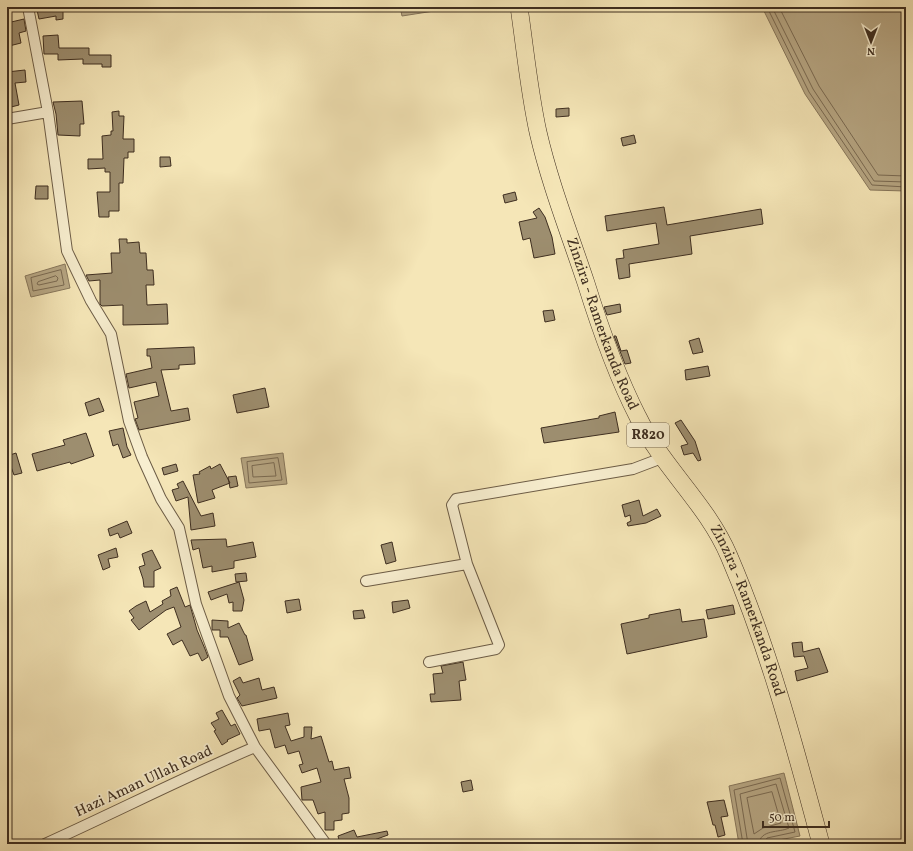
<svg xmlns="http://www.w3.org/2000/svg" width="913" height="851" viewBox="0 0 913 851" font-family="Vollkorn,serif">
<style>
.water{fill:#b7a784;stroke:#87775c}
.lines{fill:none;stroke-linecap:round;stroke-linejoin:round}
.shore{stroke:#7a6a52;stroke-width:1}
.building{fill:#9d8e6f;stroke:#3e2e20}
.street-casing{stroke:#6c5c46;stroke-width:12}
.primary-casing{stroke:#3e2e20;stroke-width:18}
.street{stroke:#f8efd0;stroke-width:10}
.primary{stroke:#f5e6b7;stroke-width:17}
.labels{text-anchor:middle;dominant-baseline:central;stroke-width:3.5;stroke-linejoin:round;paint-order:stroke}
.shield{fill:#f8efd0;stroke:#766855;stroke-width:1}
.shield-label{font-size:14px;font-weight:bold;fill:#3e2e20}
.street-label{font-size:15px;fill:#3e2e20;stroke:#f8efd0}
</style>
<rect width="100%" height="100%" fill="#f5e6b7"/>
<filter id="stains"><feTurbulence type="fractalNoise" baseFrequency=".005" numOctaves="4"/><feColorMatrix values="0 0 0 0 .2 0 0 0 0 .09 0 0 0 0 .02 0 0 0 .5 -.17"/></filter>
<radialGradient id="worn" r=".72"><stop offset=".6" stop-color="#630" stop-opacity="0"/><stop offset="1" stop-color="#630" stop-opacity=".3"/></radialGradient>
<path class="water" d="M 400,7 L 433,7 L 434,11 L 402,16 Z
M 762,7 L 906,7 L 906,191 L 870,190 L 805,94 Z
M 65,264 L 70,288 L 31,297 L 25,276 Z
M 283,453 L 287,484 L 246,488 L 241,458 Z
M 784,773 L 800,836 L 758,844 L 739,844 L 729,786 Z"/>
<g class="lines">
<path class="shore" d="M 767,7 L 809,92 L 872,185 L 906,187
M 772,7 L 813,89 L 874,181 L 906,182
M 779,7 L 819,86 L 878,175 L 906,176
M 61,270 L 64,285 L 33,291 L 31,278 Z
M 56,276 L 58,278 L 57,281 L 39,285 L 37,284 L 38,282 Z
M 278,458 L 282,480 L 249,483 L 247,462 Z
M 274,463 L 276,476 L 253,477 L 252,466 Z
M 772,792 L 781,823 L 763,828 L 754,834 L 747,798 Z
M 743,844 L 734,790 L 780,778 L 795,832 L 767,838 L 764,844
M 748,844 L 740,794 L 776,784 L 789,828 C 779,833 760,829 759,844"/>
</g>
<path class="building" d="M 46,7 L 63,7 L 63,19 L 56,20 L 56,16 L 39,19 L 37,10 Z
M 24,19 L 26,31 L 19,33 L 21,43 L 9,46 L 7,23 Z
M 58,35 L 59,48 L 89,48 L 89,55 L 111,55 L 111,67 L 102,67 L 102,64 L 83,64 L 83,59 L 58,60 L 58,54 L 44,54 L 43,36 Z
M 25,70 L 26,82 L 15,83 L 19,105 L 11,107 L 9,100 L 7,100 L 7,72 Z
M 82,101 L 84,124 L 80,124 L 80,136 L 58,135 L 56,114 L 53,102 Z
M 569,108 L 569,116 L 556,117 L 556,109 Z
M 119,111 L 119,116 L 124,116 L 123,139 L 134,139 L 134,152 L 128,152 L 128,158 L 124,158 L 123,183 L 119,183 L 119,211 L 109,211 L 109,217 L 99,217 L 97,192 L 110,192 L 110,172 L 105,172 L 105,168 L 88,169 L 88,159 L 103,159 L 102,136 L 111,135 L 111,131 L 113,131 L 112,112 Z
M 634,135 L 636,143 L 623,146 L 621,138 Z
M 160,157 L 170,157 L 171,166 L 160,167 Z
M 36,186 L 48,186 L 48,199 L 35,199 Z
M 515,192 L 517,200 L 505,203 L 503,195 Z
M 664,207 L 667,225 L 761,209 L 763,224 L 690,236 L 692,254 L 629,264 L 630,277 L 619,279 L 616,259 L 624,258 L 623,250 L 659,244 L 656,223 L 607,231 L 605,216 Z
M 539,208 L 545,217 L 552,237 L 555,254 L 534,258 L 530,238 L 523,240 L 519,222 L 537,218 L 533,212 Z
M 119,239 L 127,239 L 127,243 L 139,242 L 140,253 L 146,253 L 147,270 L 153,270 L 154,285 L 146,285 L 147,305 L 167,304 L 168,324 L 123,325 L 123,305 L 102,306 L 100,304 L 100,280 L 89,281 L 86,275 L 112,273 L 111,253 L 120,253 Z
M 620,304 L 621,312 L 607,315 L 604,307 Z
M 553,310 L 555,320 L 545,322 L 543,311 Z
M 614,336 L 616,336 L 621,351 L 627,350 L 631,363 L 625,364 Z
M 699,338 L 703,352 L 693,354 L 689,341 Z
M 194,347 L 195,364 L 179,365 L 179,369 L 161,370 L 171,411 L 188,408 L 190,420 L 139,430 L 135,419 L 138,418 L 134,402 L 159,396 L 156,382 L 129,388 L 126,374 L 152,368 L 150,356 L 147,356 L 147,349 Z
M 708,366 L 710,376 L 686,380 L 685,370 Z
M 265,388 L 269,407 L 237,413 L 233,395 Z
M 99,398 L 104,411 L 89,416 L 85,403 Z
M 615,412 L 619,432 L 544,443 L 541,428 L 599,418 L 599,416 Z
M 681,420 L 695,441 L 701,460 L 698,461 L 693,453 L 684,455 L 681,446 L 688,444 L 675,423 Z
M 123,428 L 127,447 L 131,455 L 123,458 L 118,444 L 113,446 L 109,431 Z
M 86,433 L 94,456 L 71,464 L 70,462 L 37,471 L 32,454 L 65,445 L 63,440 Z
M 16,453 L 22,473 L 14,475 L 7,456 Z
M 176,464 L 178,471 L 164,475 L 162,468 Z
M 220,464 L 230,483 L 212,490 L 215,498 L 198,503 L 193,475 L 200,474 L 199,472 L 210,466 L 211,469 Z
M 236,476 L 238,486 L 230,488 L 228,477 Z
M 183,481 L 201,516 L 213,513 L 215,526 L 191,530 L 188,497 L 176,501 L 172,490 L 179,488 L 177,484 Z
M 639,500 L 643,516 L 657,509 L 661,516 L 646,523 L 628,526 L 627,523 L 631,521 L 630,515 L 625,517 L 622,505 Z
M 127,521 L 132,533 L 120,538 L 118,533 L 110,536 L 108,529 Z
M 226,539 L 227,547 L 253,542 L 256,557 L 234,561 L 234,568 L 212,572 L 212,566 L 203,568 L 199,548 L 193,550 L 191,540 Z
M 392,542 L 396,561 L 386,564 L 381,545 Z
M 116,548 L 118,557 L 108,559 L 110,567 L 103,570 L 98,555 Z
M 152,550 L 161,568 L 154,571 L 154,587 L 144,587 L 143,579 L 139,567 L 145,565 L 142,554 Z
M 246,573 L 247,581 L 236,582 L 235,574 Z
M 239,582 L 244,600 L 242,611 L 233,611 L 233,602 L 229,603 L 227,594 L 211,600 L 208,592 Z
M 177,587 L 185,607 L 190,605 L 197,630 L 205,649 L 208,657 L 202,661 L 198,653 L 190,656 L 182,640 L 173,645 L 167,634 L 181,627 L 174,607 L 166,610 L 139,630 L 131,620 L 134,618 L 129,611 L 136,606 L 146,601 L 150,612 L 163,604 L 162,601 L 171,596 L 170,590 Z
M 299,599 L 301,610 L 287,613 L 285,601 Z
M 408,600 L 410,608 L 393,613 L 392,602 Z
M 733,605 L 735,614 L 708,619 L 706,610 Z
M 680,609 L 682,622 L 704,619 L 707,637 L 627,654 L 621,624 L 649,618 L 649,615 Z
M 363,610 L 365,618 L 354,619 L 353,611 Z
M 212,620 L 228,621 L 228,628 L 239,623 L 245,635 L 246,635 L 253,660 L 239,665 L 228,637 L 220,637 L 220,630 L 212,630 Z
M 802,642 L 803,652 L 819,648 L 828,672 L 797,681 L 795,671 L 808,668 L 804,656 L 794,657 L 792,643 Z
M 463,662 L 466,680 L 459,681 L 461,700 L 431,702 L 430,694 L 435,694 L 433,674 L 443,673 L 441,666 Z
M 240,677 L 243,683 L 259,678 L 262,690 L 274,687 L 277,698 L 242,706 L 237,698 L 240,695 L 233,681 Z
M 222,710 L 231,726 L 235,724 L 240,734 L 227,740 L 228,741 L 222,745 L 214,731 L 216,730 L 211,723 L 219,719 L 216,713 Z
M 288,713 L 290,725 L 285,726 L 291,741 L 304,737 L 304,727 L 312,727 L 311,739 L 321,736 L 329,762 L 332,761 L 334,770 L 349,767 L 351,778 L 344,779 L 349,798 L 349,813 L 342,814 L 342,820 L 334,821 L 334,830 L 325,830 L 325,812 L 318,814 L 313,800 L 302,800 L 301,787 L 321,782 L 317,768 L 302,773 L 299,765 L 303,764 L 299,751 L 288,754 L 285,745 L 275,748 L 270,729 L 259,731 L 257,719 Z
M 471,780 L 473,790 L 463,792 L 461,782 Z
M 724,800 L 728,816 L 721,817 L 725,835 L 718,837 L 715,825 L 713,825 L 707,802 Z
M 354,830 L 357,837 L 387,831 L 388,835 L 363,844 L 340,844 L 338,836 Z"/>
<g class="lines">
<defs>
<path id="street" d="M 28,7 L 48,112 L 67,251 L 91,301 L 111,334 L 129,421 L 142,457 L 161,499 L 179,528 L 196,604 L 229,696 L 255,747 L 326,844
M 7,119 L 48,112
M 366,581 L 467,564
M 429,662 L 496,649 L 499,645 L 467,564 L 452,505 L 456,499 L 633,469 L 662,458
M 45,844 C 116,812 184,777 255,747"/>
<g id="primary">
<path id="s1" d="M 519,7 C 525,48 529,91 538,132 C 550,184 569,232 586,283 C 600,328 616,374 638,417 C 662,467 707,504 729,556 C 769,649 795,747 821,844"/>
</g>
</defs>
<use href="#street" class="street-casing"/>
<use href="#primary" class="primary-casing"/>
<use href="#street" class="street"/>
<use href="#primary" class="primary"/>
</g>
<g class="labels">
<rect class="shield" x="627" y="423" width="42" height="24" rx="3"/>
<g class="shield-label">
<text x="648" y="435">R820</text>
</g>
<g class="street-label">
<text stroke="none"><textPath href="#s1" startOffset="329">Zinzira - Ramerkanda Road</textPath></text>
<text stroke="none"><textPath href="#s1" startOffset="653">Zinzira - Ramerkanda Road</textPath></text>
<text transform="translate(144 782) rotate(-25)">Hazi Aman Ullah Road</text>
</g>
</g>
<rect width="913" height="851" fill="none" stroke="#f5e6b7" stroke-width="24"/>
<rect x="8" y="8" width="897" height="835" fill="none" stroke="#3e2e20" stroke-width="2"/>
<rect x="12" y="12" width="889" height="827" fill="none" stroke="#3e2e20"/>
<g transform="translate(871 42) rotate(180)" stroke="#f8efd0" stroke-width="3" paint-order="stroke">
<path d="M0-3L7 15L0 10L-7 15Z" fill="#3e2e20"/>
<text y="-6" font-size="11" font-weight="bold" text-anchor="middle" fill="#3e2e20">N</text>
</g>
<path d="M763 821v6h66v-6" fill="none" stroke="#3e2e20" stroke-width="2"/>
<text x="769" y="821" font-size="12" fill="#3e2e20" stroke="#f8efd0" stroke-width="3" paint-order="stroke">50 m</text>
<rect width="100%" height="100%" filter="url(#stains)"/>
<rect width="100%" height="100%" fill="url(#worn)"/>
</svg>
